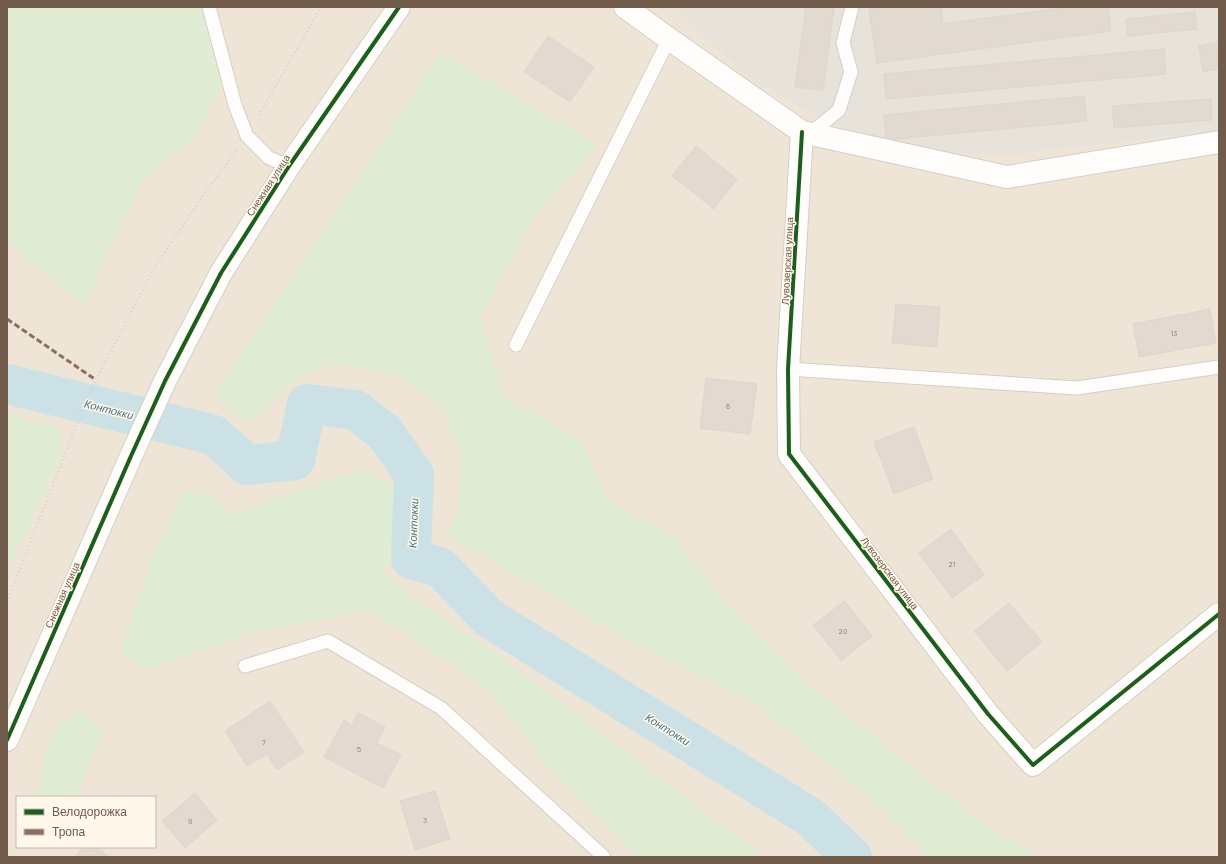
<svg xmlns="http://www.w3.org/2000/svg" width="1226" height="864" viewBox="0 0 1226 864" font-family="Barlow,sans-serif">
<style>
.residential{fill:#efe5d7;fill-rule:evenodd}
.industrial{fill:#e7e2da}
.green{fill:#e1ecd5}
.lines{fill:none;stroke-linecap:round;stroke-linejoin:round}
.river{stroke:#cce1e5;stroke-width:40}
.building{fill:#e2dad1;stroke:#ded5cc}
.lane-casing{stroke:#d4cec6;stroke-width:15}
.street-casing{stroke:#d4cec6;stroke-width:24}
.secondary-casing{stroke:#d5cfc7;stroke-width:24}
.path{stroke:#d8d2cd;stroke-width:2.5;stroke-dasharray:1 3;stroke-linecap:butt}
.lane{stroke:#fefdfc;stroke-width:13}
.street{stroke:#fefdfc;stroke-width:22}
.secondary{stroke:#fefdfc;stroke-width:22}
.quiet{stroke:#8d6e63;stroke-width:3;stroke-dasharray:6 3;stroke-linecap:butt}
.cycleway-casing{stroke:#fef7ea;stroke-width:6}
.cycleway{stroke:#1b5e20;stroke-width:4}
.labels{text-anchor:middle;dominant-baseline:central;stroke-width:3;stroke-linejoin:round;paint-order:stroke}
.number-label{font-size:8px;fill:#8f7d6f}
.street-label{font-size:10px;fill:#715b4b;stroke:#fef7ea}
.water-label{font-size:11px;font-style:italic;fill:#477583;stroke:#fef7ea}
</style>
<rect width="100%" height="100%" fill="#f6f2e9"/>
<path class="residential" d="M 7,7 L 1219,7 L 1219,857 L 7,857 ZM 17,797 L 155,797 L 155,847 L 17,847 Z"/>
<path class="industrial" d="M 674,7 L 1219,7 L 1219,128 L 1211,132 L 995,156 L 891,147 L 823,119 L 750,79 Z"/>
<path class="green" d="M 7,7 L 202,7 L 225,80 L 193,141 L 143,178 L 84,306 L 7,242 Z
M 440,52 L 599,145 L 531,221 L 481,318 L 504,397 L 581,440 L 609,501 L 673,537 L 731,609 L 804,681 L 985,825 L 1040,857 L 929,857 L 864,793 L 753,703 L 622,637 L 447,535 L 459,505 L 461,455 L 442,407 L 394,374 L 334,364 L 297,378 L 247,424 L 215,393 Z
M 7,412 L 28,421 L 56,425 L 64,453 L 7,572 Z
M 363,469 L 396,489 L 397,534 L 383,573 L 425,606 L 489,648 L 765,857 L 637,857 L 548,768 L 489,689 L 371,610 L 257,631 L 144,670 L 120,652 L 151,561 L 183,491 L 210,496 L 235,515 L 283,496 Z
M 82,712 L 102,733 L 76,797 L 36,797 L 45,753 L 58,725 Z"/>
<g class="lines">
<path class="river" d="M 7,384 L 214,435 L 247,465 L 295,460 L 307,404 L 356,410 L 384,432 L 414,474 L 411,559 L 440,567 L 489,618 L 810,817 L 852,857"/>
</g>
<path class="building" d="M 806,7 L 834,7 L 823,90 L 795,87 Z
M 883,7 L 941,7 L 943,24 L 1069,7 L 1108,7 L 1111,31 L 877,63 L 869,9 Z
M 1195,12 L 1197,29 L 1128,36 L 1126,19 Z
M 548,36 L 594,67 L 570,102 L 524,72 Z
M 1219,42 L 1219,69 L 1203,72 L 1199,46 Z
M 1164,49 L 1166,74 L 886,99 L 884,74 Z
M 1084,96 L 1087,121 L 886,140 L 884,115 Z
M 1211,99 L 1212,120 L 1114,128 L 1112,106 Z
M 696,146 L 737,179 L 714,209 L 672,176 Z
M 896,304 L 940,307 L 937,347 L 892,343 Z
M 1210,309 L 1216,343 L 1139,357 L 1133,324 Z
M 706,378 L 757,384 L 750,434 L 700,428 Z
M 914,427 L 933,479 L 894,494 L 874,442 Z
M 951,529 L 984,575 L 952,598 L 919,553 Z
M 845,601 L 872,636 L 841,661 L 813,625 Z
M 1009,603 L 1042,642 L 1007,671 L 974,631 Z
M 270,701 L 304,752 L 277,770 L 267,754 L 247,766 L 225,731 Z
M 358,713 L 385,727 L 377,743 L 401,755 L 383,788 L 324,757 L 344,720 L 352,725 Z
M 435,791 L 450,839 L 415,850 L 400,801 Z
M 195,793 L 217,820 L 185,848 L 162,821 Z
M 83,847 L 96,847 L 109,857 L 75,857 Z"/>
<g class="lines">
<defs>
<path id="lane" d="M 209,7 L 235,105 L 247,136 L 269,158 L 289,166
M 811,133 L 839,110 L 851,72 L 843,43 L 852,7
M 516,345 L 669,39
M 788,369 L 1077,388 L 1219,367
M 245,666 L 328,641 L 441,708 L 604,857"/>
<path id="street" d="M 625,7 L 669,39 L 802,132 L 1007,177 L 1219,142
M 802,132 L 788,369 L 789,454 L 988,714 L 1033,765 L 1219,614"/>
<path id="secondary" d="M 7,740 L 131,456 L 165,381 L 221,273 L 289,166 L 399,7"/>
</defs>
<use href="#lane" class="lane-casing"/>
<use href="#street" class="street-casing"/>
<use href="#secondary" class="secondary-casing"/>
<path class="path" d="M 259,115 L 321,7
M 7,602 L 89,393 L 153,270 L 204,194 L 237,150"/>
<use href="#lane" class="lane"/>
<use href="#street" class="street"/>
<use href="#secondary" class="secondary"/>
<path class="quiet" d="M 7,319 L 96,380"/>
<defs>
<path id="cycleway" d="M 802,132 L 788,369 L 789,454 L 988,714 L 1033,765 L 1219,614
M 7,740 L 131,456 L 165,381 L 221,273 L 289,166 L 399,7"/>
</defs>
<use href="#cycleway" class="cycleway-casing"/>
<use href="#cycleway" class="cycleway"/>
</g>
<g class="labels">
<g class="number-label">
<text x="1174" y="333">13</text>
<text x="728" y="406">6</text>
<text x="952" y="564">21</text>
<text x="843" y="631">20</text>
<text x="264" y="742">7</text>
<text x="359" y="749">5</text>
<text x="425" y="820">3</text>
<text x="190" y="821">9</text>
</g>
<g class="street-label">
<text transform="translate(268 185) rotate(-57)">Снежная улица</text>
<text transform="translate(787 261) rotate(-87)">Лувозерская улица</text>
<text transform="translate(890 573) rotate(53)">Лувозерская улица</text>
<text transform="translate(62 595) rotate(-66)">Снежная улица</text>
</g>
<g class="water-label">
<text transform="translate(109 409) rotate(14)">Контокки</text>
<text transform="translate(413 523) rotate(-88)">Контокки</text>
<text transform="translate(668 729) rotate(32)">Контокки</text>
</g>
</g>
<rect width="1226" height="864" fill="none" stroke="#715b4b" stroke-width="16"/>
<rect x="16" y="796" width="140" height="52" fill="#fef7ea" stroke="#c6b9aa"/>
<rect x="24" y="809" width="20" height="6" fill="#1b5e20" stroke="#c6b9aa"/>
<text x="52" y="816" font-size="12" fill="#715b4b">Велодорожка</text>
<rect x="24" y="829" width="20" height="6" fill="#8d6e63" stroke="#c6b9aa"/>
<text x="52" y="836" font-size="12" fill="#715b4b">Тропа</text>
</svg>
